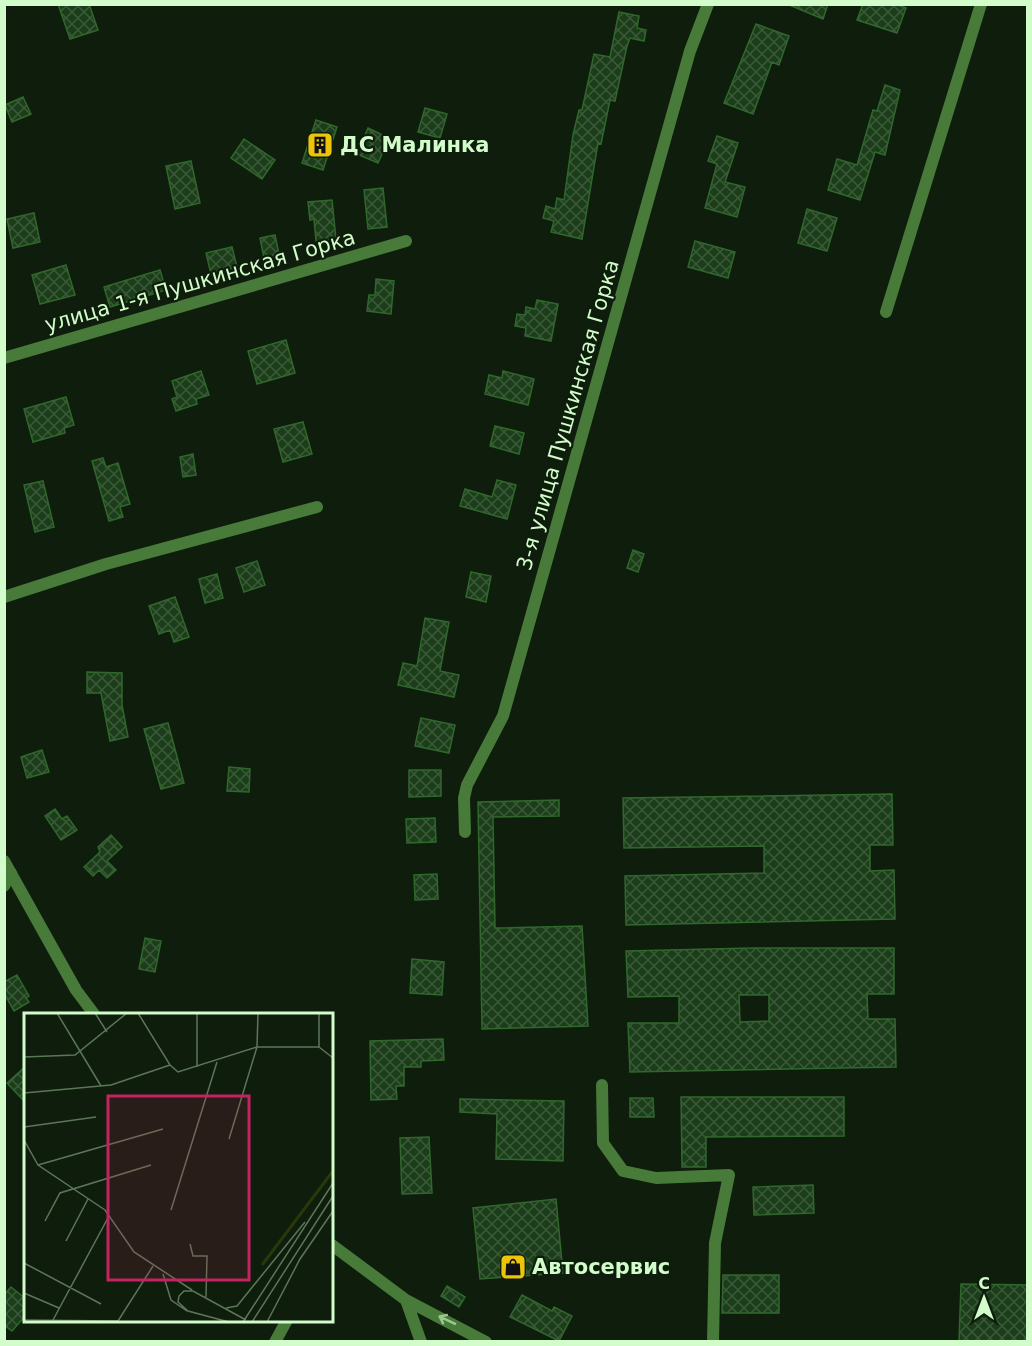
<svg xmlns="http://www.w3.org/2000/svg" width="1032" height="1346" viewBox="0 0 1032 1346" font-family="'DejaVu Sans',sans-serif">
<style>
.building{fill:url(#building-cross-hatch);stroke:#30682c;stroke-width:1.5;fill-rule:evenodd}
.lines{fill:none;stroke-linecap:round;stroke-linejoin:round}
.minor{stroke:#487a39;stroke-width:12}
.tertiary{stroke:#487a39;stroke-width:12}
.oneway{stroke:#9bc990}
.labels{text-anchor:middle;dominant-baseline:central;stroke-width:4.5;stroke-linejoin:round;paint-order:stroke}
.poi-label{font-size:21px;font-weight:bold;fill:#d2fdca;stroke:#0e1d0c;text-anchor:start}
.street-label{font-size:21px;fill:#d2fdca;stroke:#0e1d0c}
.inset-river{fill:none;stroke:#27380a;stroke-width:3}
.inset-road{fill:none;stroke:#5c7758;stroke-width:1.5}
.view{fill:#c32361;fill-opacity:0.15;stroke:#c32361;stroke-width:3}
.inset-edge{fill:none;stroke:#d2fdca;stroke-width:3}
</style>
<defs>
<pattern id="building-cross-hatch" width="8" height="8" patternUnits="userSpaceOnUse" patternTransform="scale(1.5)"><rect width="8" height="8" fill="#1b3d19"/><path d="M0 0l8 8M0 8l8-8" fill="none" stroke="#3b5a39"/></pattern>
</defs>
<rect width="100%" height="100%" fill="#0e1d0c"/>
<path class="building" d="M 58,4 L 89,4 L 98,30 L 70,39 Z
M 787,4 L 828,4 L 823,19 Z
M 863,4 L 895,4 L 906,8 L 897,33 L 857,20 Z
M 619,12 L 639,16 L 637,28 L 646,30 L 644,41 L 630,38 L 627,46 L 615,101 L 610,100 L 601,144 L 598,143 L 582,239 L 551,232 L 554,221 L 543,218 L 546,206 L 555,209 L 557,198 L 564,200 L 573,135 L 579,110 L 582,110 L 594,54 L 610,57 Z
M 756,24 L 789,36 L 779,65 L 772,62 L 753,114 L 724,103 Z
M 885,85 L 900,90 L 885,155 L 875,152 L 860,200 L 828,190 L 837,159 L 857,165 L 873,110 L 877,111 Z
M 23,97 L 31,114 L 12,122 L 5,105 Z
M 425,108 L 447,114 L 440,138 L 418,132 Z
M 316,120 L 337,127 L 323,170 L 302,163 Z
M 368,128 L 389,138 L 378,163 L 357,154 Z
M 717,136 L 738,143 L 725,182 L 745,187 L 737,217 L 705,208 L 717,164 L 708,161 Z
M 244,139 L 275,160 L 262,179 L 231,158 Z
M 191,161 L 200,203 L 175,209 L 166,166 Z
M 383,188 L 387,227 L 368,229 L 364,190 Z
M 332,200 L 336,239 L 316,241 L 314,219 L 310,220 L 308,202 Z
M 807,209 L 837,218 L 827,251 L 798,243 Z
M 34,213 L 40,242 L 13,248 L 7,219 Z
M 275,235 L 280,259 L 265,263 L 260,238 Z
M 695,241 L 735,252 L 728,278 L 688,267 Z
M 232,247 L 237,267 L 211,274 L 206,253 Z
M 66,265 L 75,295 L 40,304 L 32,275 Z
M 160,270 L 166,290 L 110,307 L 104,287 Z
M 376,279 L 394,281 L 391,314 L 367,311 L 369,295 L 375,295 Z
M 537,300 L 558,304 L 551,341 L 525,336 L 526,328 L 515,326 L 517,314 L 525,315 L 526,307 L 535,309 Z
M 286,340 L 295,373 L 257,384 L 248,351 Z
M 201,371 L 209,395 L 196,399 L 197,404 L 176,411 L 172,399 L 177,397 L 172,381 Z
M 503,371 L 534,379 L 528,405 L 485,394 L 489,375 L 502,378 Z
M 66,397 L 74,425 L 64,428 L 65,433 L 33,442 L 24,409 Z
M 303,422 L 312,454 L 283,462 L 274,429 Z
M 495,426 L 524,433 L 519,454 L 490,446 Z
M 193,454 L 196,475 L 183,477 L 180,457 Z
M 103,458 L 106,467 L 118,463 L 130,504 L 120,507 L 123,517 L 109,521 L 92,461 Z
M 497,480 L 516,485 L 507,519 L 460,506 L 465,489 L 492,497 Z
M 43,481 L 54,527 L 35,532 L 24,485 Z
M 633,550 L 644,554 L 638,572 L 627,568 Z
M 257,561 L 265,585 L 244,592 L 236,568 Z
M 471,572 L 491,576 L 486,602 L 466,597 Z
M 217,574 L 223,598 L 205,603 L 199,579 Z
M 175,597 L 189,637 L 174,642 L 170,630 L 159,634 L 149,606 Z
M 425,618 L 449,622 L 440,671 L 459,675 L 454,697 L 398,685 L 403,663 L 417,666 Z
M 87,672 L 122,673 L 122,705 L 128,737 L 110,741 L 101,693 L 87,693 Z
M 421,718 L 455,725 L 449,753 L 415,746 Z
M 168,723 L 184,783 L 161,789 L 144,729 Z
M 42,750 L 49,772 L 27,778 L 21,757 Z
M 229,767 L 250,769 L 249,792 L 227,791 Z
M 409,770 L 441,770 L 441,796 L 409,797 Z
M 892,794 L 893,845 L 870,845 L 870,871 L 894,870 L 895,919 L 626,925 L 625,876 L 764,873 L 764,846 L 624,848 L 623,798 Z
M 559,800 L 559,816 L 493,817 L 495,928 L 582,926 L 588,1026 L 482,1029 L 478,802 Z
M 55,809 L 62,819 L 67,816 L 77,830 L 61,840 L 45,816 Z
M 435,818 L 436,842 L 407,843 L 406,819 Z
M 111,835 L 122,847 L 107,861 L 116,870 L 107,878 L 99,870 L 93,876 L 84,867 L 100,852 L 98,847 Z
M 437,874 L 438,899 L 415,900 L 414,875 Z
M 145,938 L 161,941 L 155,972 L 139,969 Z
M 753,948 L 894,948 L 894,994 L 867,994 L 868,1019 L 895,1019 L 896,1067 L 630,1072 L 628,1023 L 679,1023 L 679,996 L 628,997 L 626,951 ZM 739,995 L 769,995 L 769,1021 L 740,1022 Z
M 412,959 L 444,962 L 442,995 L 410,993 Z
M 17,975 L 29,996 L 26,998 L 29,1002 L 14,1011 L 4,993 L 4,982 Z
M 443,1039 L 444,1060 L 421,1061 L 421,1067 L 404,1067 L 404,1086 L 396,1086 L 397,1099 L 371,1100 L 370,1041 Z
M 26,1066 L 26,1103 L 7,1083 Z
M 681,1097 L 844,1097 L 844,1136 L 706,1137 L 706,1167 L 682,1167 Z
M 630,1098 L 653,1098 L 654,1117 L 630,1117 Z
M 460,1099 L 564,1101 L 563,1161 L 496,1159 L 497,1114 L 460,1112 Z
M 429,1137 L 432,1193 L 402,1194 L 400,1138 Z
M 813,1185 L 814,1213 L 754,1215 L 753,1187 Z
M 556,1199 L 563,1273 L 480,1279 L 473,1208 Z
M 723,1275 L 779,1275 L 779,1313 L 722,1313 Z
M 961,1284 L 1028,1285 L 1028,1341 L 959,1341 Z
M 447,1286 L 465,1297 L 459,1307 L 441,1296 Z
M 11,1287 L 26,1299 L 26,1315 L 12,1331 L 4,1325 L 4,1295 Z
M 522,1295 L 552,1311 L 554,1307 L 572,1316 L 559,1341 L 510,1317 Z"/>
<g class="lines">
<path class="minor" d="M 886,312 L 981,4
M 4,358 L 406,241
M 4,597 L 106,564 L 317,507
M 465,832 L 464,798 L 467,785 L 503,716 L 690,51 L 708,4
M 4,886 L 11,873
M 602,1085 L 603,1143 L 623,1171 L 656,1178 L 729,1175 L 715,1243 L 713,1342
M 275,1342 L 287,1320"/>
<path class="tertiary" d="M 4,861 L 76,990 L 94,1014
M 332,1245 L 406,1300 L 486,1342
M 406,1300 L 421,1342"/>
</g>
<defs><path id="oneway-shaft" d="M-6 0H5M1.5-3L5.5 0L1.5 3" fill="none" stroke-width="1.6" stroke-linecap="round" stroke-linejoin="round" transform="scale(1.5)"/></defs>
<use class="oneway" href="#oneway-shaft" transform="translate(447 1320) rotate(-155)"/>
<defs>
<symbol id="building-square" viewBox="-11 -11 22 22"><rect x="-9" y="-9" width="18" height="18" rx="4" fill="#eac509" stroke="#0e1d0c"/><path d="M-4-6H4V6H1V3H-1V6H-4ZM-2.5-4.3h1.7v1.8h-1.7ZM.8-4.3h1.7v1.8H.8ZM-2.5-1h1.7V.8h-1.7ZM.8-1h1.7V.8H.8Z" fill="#111"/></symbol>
<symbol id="shop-square" viewBox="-11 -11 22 22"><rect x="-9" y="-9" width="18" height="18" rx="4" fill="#eac509" stroke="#0e1d0c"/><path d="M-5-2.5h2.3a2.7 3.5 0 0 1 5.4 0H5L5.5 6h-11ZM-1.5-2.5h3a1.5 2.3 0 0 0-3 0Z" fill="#111"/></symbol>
</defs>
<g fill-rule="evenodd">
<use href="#building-square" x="305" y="130" width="30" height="30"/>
<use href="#shop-square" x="498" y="1252" width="30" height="30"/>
</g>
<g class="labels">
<g class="poi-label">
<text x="340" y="145">ДС Малинка</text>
<text x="532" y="1267">Автосервис</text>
</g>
<g class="street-label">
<text transform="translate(200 281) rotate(-16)">улица 1-я Пушкинская Горка</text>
<text transform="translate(568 415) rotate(-74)">3-я улица Пушкинская Горка</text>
</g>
</g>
<g transform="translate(24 1013)">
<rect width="309" height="309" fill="#0e1d0c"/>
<path class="inset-river" d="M 238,252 L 309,158"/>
<path class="inset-road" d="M 33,0 L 77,73M 71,0 L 83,19M 114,0 L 146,52 L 154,59 L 233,34 L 295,34M 295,0 L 295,34 L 309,45M 0,44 L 51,42 L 103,0M 173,54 L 173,0M 0,80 L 87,72 L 146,52M 0,114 L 72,104M 205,126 L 233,34 L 234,0M 0,127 L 14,152 L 81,197 L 110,239 L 168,277M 14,152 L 139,116M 147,197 L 193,49M 21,208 L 36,180 L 127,152M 42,228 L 64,186M 166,231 L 169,243 L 183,243 L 182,284M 0,250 L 77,291M 139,261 L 147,287 L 163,298M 0,280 L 35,295M 202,295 L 213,293 L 281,209M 0,307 L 94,308 L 129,253M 29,307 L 85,203M 205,309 L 164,298 L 154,289 L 155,283 L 160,278 L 169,278 L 222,307M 219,309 L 309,170M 228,309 L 309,183M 243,309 L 276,246 L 309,198"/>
<path class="view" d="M 84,83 L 225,83 L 225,267 L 84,267 Z"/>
<rect width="309" height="309" class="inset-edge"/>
</g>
<rect width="1032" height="1346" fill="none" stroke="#d2fdca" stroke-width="12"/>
<g transform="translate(984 1298)" stroke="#0e1d0c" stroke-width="4.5" paint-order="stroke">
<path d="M0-4.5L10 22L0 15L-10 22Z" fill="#d2fdca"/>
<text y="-9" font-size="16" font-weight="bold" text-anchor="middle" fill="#d2fdca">С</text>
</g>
</svg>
